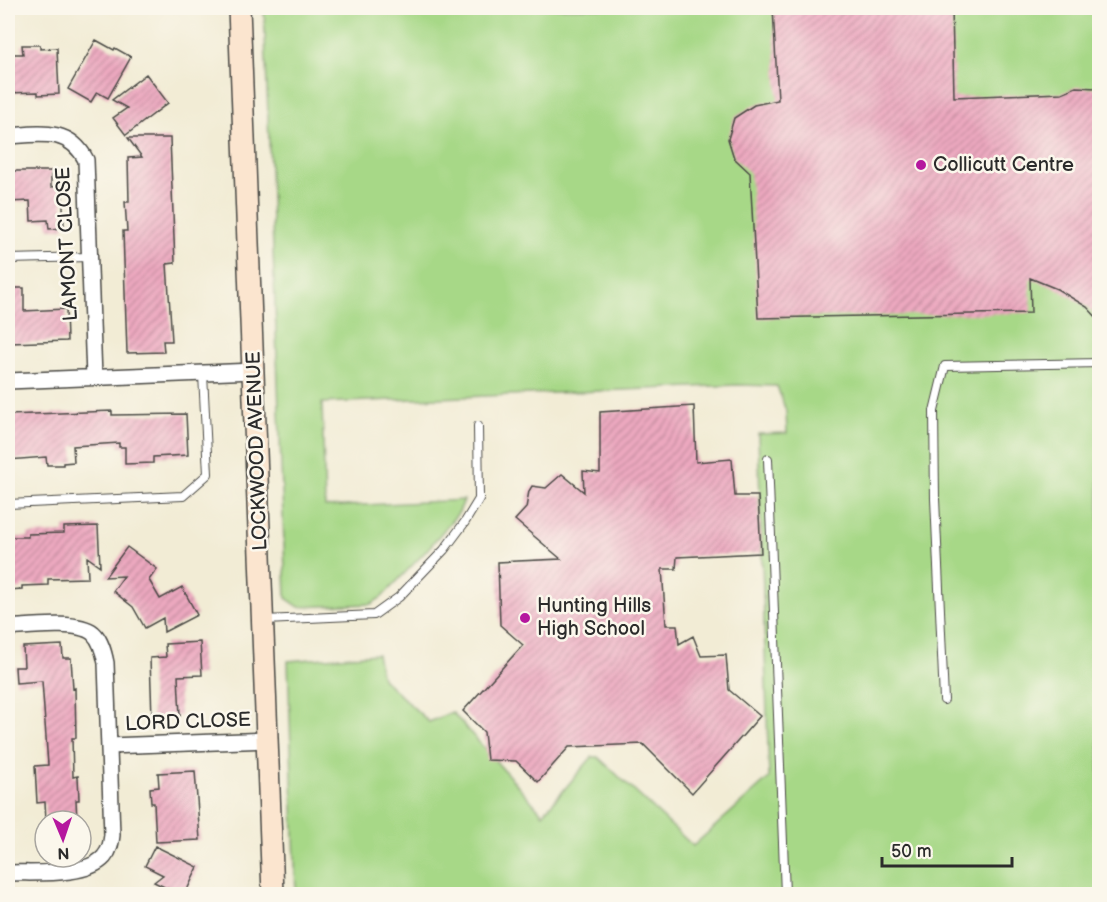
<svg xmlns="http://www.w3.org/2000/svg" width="1107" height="902" viewBox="0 0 1107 902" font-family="'Balsamiq Sans',sans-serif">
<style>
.green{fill:#a7d887;stroke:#698259;stroke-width:1.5}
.building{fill:url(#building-hatch)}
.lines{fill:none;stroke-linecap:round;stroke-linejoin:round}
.lane-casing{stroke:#494844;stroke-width:10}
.street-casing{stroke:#494844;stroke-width:18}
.secondary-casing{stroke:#494844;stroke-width:24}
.lane{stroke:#fff;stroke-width:8}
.street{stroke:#fff;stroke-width:15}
.secondary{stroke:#fbe5cf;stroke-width:21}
.poi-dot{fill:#b5179e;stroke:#fbf7ec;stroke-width:2}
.labels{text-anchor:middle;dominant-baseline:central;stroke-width:5;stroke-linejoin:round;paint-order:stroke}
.poi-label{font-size:20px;fill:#2b2b2b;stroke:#fbf7ec;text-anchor:start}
.street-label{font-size:20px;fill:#2b2b2b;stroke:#fbf7ec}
</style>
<defs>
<pattern id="building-hatch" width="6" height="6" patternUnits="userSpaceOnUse" patternTransform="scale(1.5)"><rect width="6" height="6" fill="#eda9c0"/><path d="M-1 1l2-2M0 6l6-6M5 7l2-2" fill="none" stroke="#c08a9c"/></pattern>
</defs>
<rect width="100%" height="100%" fill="#fbf7ec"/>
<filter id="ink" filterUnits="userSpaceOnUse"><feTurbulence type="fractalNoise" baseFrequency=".0167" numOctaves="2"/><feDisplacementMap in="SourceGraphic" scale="12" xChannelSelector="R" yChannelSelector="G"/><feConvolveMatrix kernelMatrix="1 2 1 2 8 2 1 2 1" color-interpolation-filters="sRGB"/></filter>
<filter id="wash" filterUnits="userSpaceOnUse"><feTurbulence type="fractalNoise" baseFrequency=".008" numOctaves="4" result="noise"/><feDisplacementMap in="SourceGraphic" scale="24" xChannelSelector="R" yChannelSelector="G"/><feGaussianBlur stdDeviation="1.35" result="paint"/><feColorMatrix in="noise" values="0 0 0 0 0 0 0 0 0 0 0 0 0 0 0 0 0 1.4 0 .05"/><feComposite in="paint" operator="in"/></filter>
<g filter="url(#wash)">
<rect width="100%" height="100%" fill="#f2ecd5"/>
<path class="green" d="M 264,8 L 1099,8 L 1099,894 L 296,894 L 288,661 L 377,654 L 382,678 L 429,722 L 452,712 L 543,814 L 592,757 L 598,757 L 693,846 L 769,778 L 758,434 L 787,433 L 786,411 L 777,386 L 738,385 L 322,403 L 325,507 L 464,500 L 459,512 L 427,550 L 382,597 L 371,604 L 299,607 L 286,598 Z"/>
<g id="blocks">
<path class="building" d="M 773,8 L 952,8 L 954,97 L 1062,93 L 1076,87 L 1096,88 L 1100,92 L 1100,321 L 1087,307 L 1057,289 L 1030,278 L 1031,313 L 758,318 L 750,173 L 734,158 L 728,139 L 734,118 L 754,105 L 778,100 Z
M 96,40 L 114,50 L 115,48 L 131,57 L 108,98 L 97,92 L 91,102 L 68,89 Z
M 22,45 L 40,45 L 40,49 L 57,48 L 59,94 L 38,95 L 38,92 L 8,93 L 8,54 L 23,54 Z
M 146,74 L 168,103 L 126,135 L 113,118 L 127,108 L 112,100 Z
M 128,138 L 170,138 L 175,263 L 167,264 L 172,341 L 163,341 L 164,352 L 127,353 L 123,231 L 127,231 L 125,202 L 129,202 L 128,158 L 142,157 Z
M 8,171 L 53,171 L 51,176 L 51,187 L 62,186 L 64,228 L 49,229 L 48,220 L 31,221 L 30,201 L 8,202 Z
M 8,288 L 24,288 L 24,311 L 66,309 L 67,341 L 10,343 L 11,331 L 8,331 Z
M 694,406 L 696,462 L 732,459 L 735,496 L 758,496 L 761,553 L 677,557 L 676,569 L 662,569 L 666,625 L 677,625 L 679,644 L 693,636 L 701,656 L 726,655 L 729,690 L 760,716 L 692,793 L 643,744 L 569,747 L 538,782 L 516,761 L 487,760 L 484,732 L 463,711 L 523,645 L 500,625 L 498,562 L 561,559 L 515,520 L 526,508 L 529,491 L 532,486 L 546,488 L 562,474 L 584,492 L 583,471 L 600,473 L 600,412 Z
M 112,411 L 112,415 L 186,414 L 188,455 L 153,457 L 153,463 L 125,464 L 125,447 L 119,447 L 119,443 L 73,446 L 74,462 L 63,463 L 63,465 L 47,465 L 46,457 L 8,460 L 8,415 Z
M 98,526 L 100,566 L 87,557 L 88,578 L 48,579 L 48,585 L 22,586 L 22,589 L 8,590 L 8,537 L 28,537 L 28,534 L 64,533 L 64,527 Z
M 127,547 L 157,569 L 149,580 L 160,599 L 182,587 L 197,615 L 164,632 L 163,618 L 145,628 L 133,607 L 113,591 L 124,576 L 105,577 Z
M 200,642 L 202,675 L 178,676 L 180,716 L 152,718 L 150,658 L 166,657 L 165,644 Z
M 62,645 L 63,658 L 71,658 L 73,689 L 75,688 L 76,738 L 72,738 L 73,777 L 78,776 L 79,800 L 76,800 L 77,821 L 46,821 L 45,802 L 37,803 L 35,766 L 48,765 L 42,681 L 16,683 L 15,667 L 24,667 L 23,647 Z
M 195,771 L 200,840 L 156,842 L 154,803 L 151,803 L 150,788 L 159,787 L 158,773 Z
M 155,846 L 198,867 L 185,894 L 179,894 L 154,882 L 163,875 L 145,866 Z"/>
</g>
</g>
<g filter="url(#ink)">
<use href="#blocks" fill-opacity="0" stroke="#494844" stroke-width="1.5"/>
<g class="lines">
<defs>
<path id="lane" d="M 8,259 L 90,257
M 768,459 L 785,894
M 8,504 L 183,496 L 208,474 L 203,374
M 265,620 L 374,615 L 399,597 L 444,550 L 465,522 L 479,499 L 478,426
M 944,700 L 935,499 L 934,411 L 945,366 L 1100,363"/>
<path id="street" d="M 8,136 C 39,134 69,127 86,160 L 94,377
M 8,381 L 254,371
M 8,628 C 28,627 77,620 93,633 C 101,640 104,653 106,663 L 112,835 C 111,843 110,850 104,857 C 86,877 34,872 8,873
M 109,746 L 268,740"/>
<path id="secondary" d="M 239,8 L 273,894"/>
</defs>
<use href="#lane" class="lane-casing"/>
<use href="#street" class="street-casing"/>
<use href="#secondary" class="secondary-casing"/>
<use href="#lane" class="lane"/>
<use href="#street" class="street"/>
<use href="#secondary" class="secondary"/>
</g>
</g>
<g class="poi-dot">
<circle cx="921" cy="165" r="6"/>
<circle cx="525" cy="618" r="6"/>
</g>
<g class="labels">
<g class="poi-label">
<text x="933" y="165">Collicutt Centre</text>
<text x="537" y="606">Hunting Hills<tspan x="537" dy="23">High School</tspan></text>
</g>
<g class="street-label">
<text transform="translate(67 244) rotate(-93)">LAMONT CLOSE</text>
<text transform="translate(257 451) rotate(-92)">LOCKWOOD AVENUE</text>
<text transform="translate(188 722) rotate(-2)">LORD CLOSE</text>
</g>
</g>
<rect width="1107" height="902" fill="none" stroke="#fbf7ec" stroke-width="30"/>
<g transform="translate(63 839) rotate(178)"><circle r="28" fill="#fbf7ec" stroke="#a8a59f" stroke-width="1.5"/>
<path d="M0-4.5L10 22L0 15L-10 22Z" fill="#b5179e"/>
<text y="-9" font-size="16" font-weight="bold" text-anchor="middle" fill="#2b2b2b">N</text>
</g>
<path d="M882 857v9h130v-9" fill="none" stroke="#2b2b2b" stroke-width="3"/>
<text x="891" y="857" font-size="18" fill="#2b2b2b" stroke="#fbf7ec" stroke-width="4.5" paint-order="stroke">50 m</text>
</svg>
